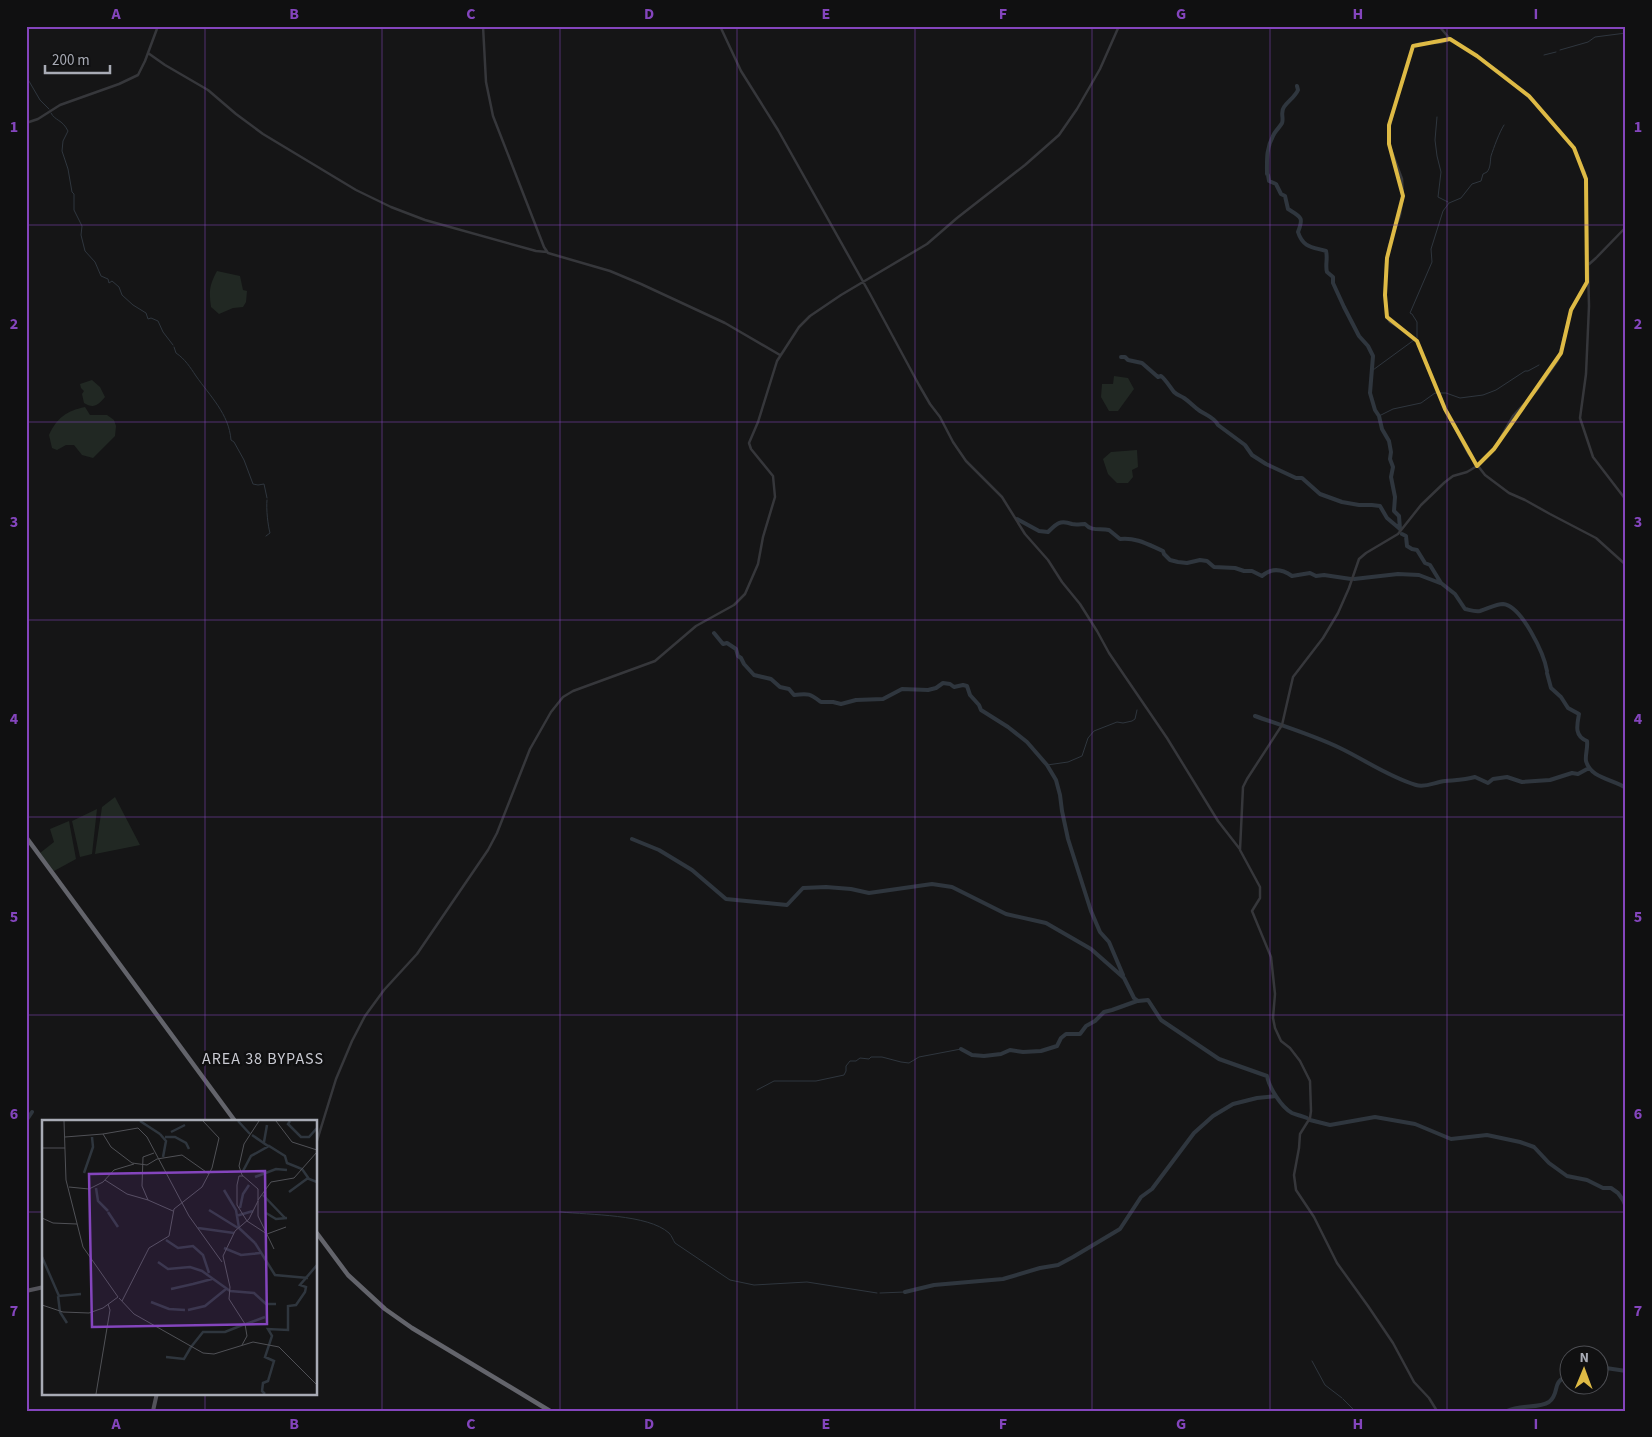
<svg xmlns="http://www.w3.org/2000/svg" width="1652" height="1437" viewBox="0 0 1652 1437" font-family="'Source Sans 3',sans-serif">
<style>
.green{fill:#212823}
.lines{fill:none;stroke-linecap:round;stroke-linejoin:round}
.stream{stroke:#2f363e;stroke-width:1}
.river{stroke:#2f363e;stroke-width:4}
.minor{stroke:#36373b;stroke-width:2.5}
.major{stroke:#53535a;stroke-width:4}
.highway{stroke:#63646b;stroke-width:4.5}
.marked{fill:none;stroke:#deba45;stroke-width:4;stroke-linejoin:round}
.grid{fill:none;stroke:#8445bd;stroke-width:1;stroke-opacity:0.55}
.labels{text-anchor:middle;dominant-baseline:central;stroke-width:5;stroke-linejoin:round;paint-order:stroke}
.neighbourhood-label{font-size:16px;letter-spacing:1px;fill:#c9cad2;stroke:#101011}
.inset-river{fill:none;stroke:#2f363e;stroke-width:2.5}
.inset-road{fill:none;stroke:#505156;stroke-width:1}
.view{fill:#8445bd;fill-opacity:0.15;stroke:#8445bd;stroke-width:2.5}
.inset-edge{fill:none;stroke:#a8abb5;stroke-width:2.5}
.neatline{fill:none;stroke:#8445bd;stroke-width:2}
.grid-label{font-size:16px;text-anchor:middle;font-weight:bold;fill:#8445bd}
</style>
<rect width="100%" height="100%" fill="#151516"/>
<path class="green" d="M 217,271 L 240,276 L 243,290 L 247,291 L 246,302 L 243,307 L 233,308 L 219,314 L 211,307 C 209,291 209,286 217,271 Z
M 1114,376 L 1128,378 L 1134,389 L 1118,411 L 1109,411 L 1101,397 L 1102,384 L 1113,384 Z
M 92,380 L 100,387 L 105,397 C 98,405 94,409 84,403 L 82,394 L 84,391 L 81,388 L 80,384 Z
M 85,407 L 90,415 L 107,415 L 114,420 L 116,426 L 115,436 L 93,458 L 82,455 L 74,445 L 66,445 L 57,450 L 52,448 L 49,435 C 57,418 66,411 85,407 Z
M 1137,450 L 1138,467 L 1132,470 L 1133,477 L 1128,483 L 1117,483 L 1108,474 L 1103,459 L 1111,452 Z
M 115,797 L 140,845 L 95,854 L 102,807 Z
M 97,809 L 92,854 L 80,857 L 72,821 Z
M 69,821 L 76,859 L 54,871 L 40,853 L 54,842 L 50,829 Z"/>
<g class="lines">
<path class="stream" d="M 1560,50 L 1588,42 L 1595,37 L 1626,33
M 1544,55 L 1556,52
M 26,76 L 40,100 L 49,109
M 51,113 C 55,121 62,119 68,131 L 63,141 L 62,151 L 68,169 L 72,192 L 74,194 L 74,210 L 82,226 L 81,235 L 85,251 L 95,262 L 101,276 L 108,279 L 109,283 L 112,281 L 119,287 L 122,295 L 133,305 L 146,313 L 148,319 L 151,318 L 158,321 L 163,332 L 173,345
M 1437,117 L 1435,140 L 1437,156 L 1441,172 L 1438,197 L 1448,202
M 1417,338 L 1417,322 L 1412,314 L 1410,313 L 1432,262 L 1431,249 L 1443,211 L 1449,203 L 1461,198 L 1472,184 L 1481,181 L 1483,174 C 1484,173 1486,173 1487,172 C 1491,167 1490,161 1491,156 C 1494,147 1499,133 1504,125
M 174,347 L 176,353 C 185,359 190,367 196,376 C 210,396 229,414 231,440 L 234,442 L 244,460 L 253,484 L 258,485 L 264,484 L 267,498
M 1373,370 L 1414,340
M 1379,416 L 1393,409 L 1421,403 L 1435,393 L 1446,393 L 1460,398 L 1483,395 L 1496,390 L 1525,371 L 1528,371 L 1539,365
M 266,536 L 270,533 C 268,526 266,509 267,500
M 1047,765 L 1068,762 L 1082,756 L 1088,738 L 1094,731 L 1117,722 L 1123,723 L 1132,721 L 1135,719 L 1137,710
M 757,1090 L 774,1081 L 816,1081 L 844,1075 L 846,1071 L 846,1066 L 850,1061 L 856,1061 L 860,1058 L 869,1059 L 871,1057 L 882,1057 L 901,1062 L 909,1063 L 919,1057 L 961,1049
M 561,1212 C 589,1215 648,1214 669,1233 C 672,1236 673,1240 675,1243 L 730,1280 L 754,1285 L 807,1282 L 877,1293
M 880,1293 L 905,1292
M 1312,1361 L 1325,1385 L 1342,1398
M 1343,1399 L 1355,1411"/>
<path class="river" d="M 1267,174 C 1267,160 1266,149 1273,136 C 1275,131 1280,127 1282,123 C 1284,118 1280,112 1284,107 C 1288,101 1295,97 1298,90 L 1297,86
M 1268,175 L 1269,181 L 1276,184 L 1281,194 L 1285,196 L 1288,209 C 1301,217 1304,217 1298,232 C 1303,248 1313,247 1326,251 C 1328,259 1325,265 1327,272 L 1333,277 L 1333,283 L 1344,307 L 1359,336 L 1368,346 L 1373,356 L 1370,393 L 1375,410 L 1379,416 L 1382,429 L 1389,441 L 1391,452 L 1390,459 L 1393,467 L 1391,477 L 1395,497 L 1394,511 L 1399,516 L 1400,529
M 1121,357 L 1125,357 L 1128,360 L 1142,363 L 1158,377 L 1161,376 C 1166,380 1170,387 1174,392 C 1177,395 1181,396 1184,398 C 1190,402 1194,407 1200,411 C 1206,415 1215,418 1218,425 L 1245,445 L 1252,455 L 1266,464 L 1296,478 L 1302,478 L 1320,494 L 1342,502 L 1359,505 L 1372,505 L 1380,506 L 1387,518 L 1400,529
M 1017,519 L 1039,531 L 1048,532 C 1057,523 1060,520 1072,524 C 1076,525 1081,524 1085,524 C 1092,532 1100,528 1109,530 L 1120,539 C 1136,537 1149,545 1163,551 L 1164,554 L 1170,560 L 1178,562 L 1187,563 L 1200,560 L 1207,561 L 1214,567 L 1235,568 L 1244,571 L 1252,571 L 1262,576 C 1272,567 1282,569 1292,576 L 1310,573 L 1316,576 L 1324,575 L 1351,579
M 1402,534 L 1406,536 L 1407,546 L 1412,549 L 1417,550 L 1425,563 L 1430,565 L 1441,583 L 1455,594 L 1465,609 C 1470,610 1475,612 1480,611 C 1487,609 1496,604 1503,604 C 1522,606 1544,654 1547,671
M 1354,579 L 1398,574 L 1419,575 L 1440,583
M 714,633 L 723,644 L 727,643 L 736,649 L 738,656 L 741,658 L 744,664 L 754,675 L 771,679 L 780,687 L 789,689 L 794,695 C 809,693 810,694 821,702 L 833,702 L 841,704 L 856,700 L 883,699 L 902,689 L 928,690 L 936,688 L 943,683 L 950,684 L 954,687 L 963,685 L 967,686 L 970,695 L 979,705 L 981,710 L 1008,727 L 1027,742 L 1047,765 L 1056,780 L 1060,795 L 1062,811 L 1068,839 L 1091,911 L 1100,932 L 1109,942 L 1123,975
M 1547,673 L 1551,688 L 1561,697 L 1568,708 L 1579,714 C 1577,725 1574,736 1587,741 C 1588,748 1585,755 1586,761 C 1591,779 1614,779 1626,788
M 1255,716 C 1283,726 1313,735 1340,748 C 1365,760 1389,777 1416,785 C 1426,788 1435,782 1445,781 C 1456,780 1465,780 1475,777 L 1488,783 L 1493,779 L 1507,777 L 1522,782 L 1550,780 L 1572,773 L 1578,774 L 1589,768
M 632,839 L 659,850 L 692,870 L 726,899 L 787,905 L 803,888 L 826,887 L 851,889 L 869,893 L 932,884 L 952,887 L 1006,914 L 1046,923 L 1091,949 L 1124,978 L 1134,998 L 1138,1001 L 1148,1000 L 1161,1020 L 1219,1059 L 1267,1076 C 1269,1087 1281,1107 1292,1113 C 1297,1115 1302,1116 1307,1118
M 961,1049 L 972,1055 L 984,1056 L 1001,1054 L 1010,1050 L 1023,1052 L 1041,1051 L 1057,1046 L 1061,1038 L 1066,1034 L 1080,1034 L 1086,1026 L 1095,1021 L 1104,1012 L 1112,1010 L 1137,1001
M 1310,1120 L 1330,1125 L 1375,1117 L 1415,1124 L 1451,1139 L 1487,1135 L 1520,1142 L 1534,1147 L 1549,1163 L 1567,1176 L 1587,1180 L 1603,1188 L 1611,1188 L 1618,1193 L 1623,1200 L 1626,1207
M 26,1121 L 32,1112
M 905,1292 L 934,1285 L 1003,1279 L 1040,1268 L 1058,1265 L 1073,1257 L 1120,1229 L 1141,1197 L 1152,1189 L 1194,1133 L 1213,1116 L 1233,1104 L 1257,1098 L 1276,1096
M 1600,1371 L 1606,1368 L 1626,1371
M 1507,1411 C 1521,1404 1538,1409 1549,1402 C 1561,1393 1550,1380 1570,1376"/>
<path class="minor" d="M 483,26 L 486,82 L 493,116 L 544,247 L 548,253 L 610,271 L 641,284 L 725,323 L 780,355
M 720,26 L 741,71 L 778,130 L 870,294 L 919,385 L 930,404 L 940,417 L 953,442 L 966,461 L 1002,497 L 1025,534 L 1048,560 L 1062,582 L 1080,604 L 1097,631 L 1109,653 L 1167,738 L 1218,821 L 1239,848
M 1439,26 L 1450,39 L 1477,56 L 1505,76 L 1533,101 L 1574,148 L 1585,173 L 1586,183 L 1589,306 L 1586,374 L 1580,418 L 1593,457 L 1626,500
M 1450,39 C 1439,47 1425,39 1413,46 L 1395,105 L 1389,130 L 1389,144 L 1402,179 L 1403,196 L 1400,215 L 1389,246 L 1386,264 L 1385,289 L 1387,317 L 1390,322 L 1408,333 L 1417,341 L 1445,409 L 1468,453 L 1485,475 L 1509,493 L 1525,500 L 1550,514 L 1596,538 L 1626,565
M 148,53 L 165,65 L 208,90 L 236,114 L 263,134 L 356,190 L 391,207 L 425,220 L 536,251 L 547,252
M 26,123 L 38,119 L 60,105 L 119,84 L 138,75 L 145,61 L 158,26
M 1587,266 L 1596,258 L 1626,227
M 316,1144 L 336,1079 L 352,1041 L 365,1016 L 384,990 L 417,954 L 488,850 L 497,833 L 530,749 L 551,712 L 563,697 L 573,691 L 655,661 L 696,626 L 734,605 L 745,594 L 758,564 L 763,537 L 775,497 L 773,476 L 751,449 L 749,443 L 758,422 L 777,361 L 799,327 L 810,316 L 841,295 L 927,244 L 957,218 L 1025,165 L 1059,135 L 1077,109 L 1100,69 L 1119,26
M 1437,1411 L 1429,1398 L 1414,1382 L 1393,1343 L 1368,1306 L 1337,1263 L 1314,1217 L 1296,1190 L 1294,1175 L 1299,1148 L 1300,1134 L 1310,1118 L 1311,1111 L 1310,1081 L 1300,1061 L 1290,1048 L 1281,1041 L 1275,1028 L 1273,1018 L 1275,994 L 1271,957 L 1252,911 L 1260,898 L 1260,887 L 1240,850 L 1243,787 L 1247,779 L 1282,725 L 1293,677 L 1323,638 L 1338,613 L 1349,588 L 1359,559 L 1366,553 L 1398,534 L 1421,505 L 1445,482 L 1453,476 L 1467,472 L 1477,466 L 1494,449 L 1513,416 L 1536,391 L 1558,360 L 1571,310 L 1587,282"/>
<path class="major" d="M 26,1291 L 44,1287
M 153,1411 L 157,1393"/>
<path class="highway" d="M 26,837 L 235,1121
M 316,1232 L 348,1275 L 385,1309 L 412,1328 L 550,1411"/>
</g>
<path class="marked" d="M 1450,39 L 1477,56 L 1529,96 L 1574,148 L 1586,179 L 1587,282 L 1571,310 L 1561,353 L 1494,449 L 1477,466 L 1445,409 L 1417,341 L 1387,317 L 1385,295 L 1387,258 L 1403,196 L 1389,144 L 1389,125 L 1413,46 Z"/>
<path class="grid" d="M 205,26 L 205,1121M 382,26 L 382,1411M 560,26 L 560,1411M 737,26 L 737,1411M 915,26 L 915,1411M 1092,26 L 1092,1411M 1270,26 L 1270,1411M 1447,26 L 1447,1411M 26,225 L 1626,225M 26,422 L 1626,422M 26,620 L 1626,620M 26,817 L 1626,817M 26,1015 L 1626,1015M 26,1212 L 44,1212M 316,1212 L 1626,1212M 205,1393 L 205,1411"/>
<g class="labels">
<g class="neighbourhood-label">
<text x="263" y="1059">AREA 38 BYPASS</text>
</g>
</g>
<g transform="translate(42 1120)">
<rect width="275" height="275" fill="#151516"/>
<path class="inset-river" d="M 98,1 L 118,14M 196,1 L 208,14M 248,1 L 246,4 L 259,17 L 267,17 L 275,8M 129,12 L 143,5M 118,14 L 124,21 L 121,37M 210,15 L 226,26M 123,17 L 133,17 L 144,23 L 147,29M 222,22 L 225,5M 201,51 L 209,36 L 227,26 L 243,36 L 245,43 L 260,49 L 267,59 L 275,62M 42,53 L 51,27 L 50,17M 213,57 L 234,49 L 245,50M 54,68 L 56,81 L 66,91M 182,70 L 194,90 L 197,108M 247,72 L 266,58M 221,75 L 243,98M 198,88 L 201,74 L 207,65M 167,90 L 196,108M 66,92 L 76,107M 224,93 L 234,99 L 245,98M 194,96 L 211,91M 156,108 L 192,113M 197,108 L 213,123M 124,120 L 136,128 L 151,126 L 161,135 L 167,153M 213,123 L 233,155 L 266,158M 182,128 L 199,135 L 218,133M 0,137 L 17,176 L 39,174M 116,142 L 126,149 L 148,147 L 160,151 L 188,171M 151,164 L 170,159M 129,169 L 151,164M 188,171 L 212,173 L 224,184 L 234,184M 16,176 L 18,192 L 25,203M 109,182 L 127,189 L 143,190M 146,190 L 163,186 L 184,169M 204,204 L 223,197M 149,227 L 161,212 L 183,212 L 203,204M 124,237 L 142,239 L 149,227M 223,274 L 220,271 L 221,263 L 226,261 L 232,241 L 223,237 L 230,216 L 226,209 L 246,210 L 246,186 L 254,185 L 263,172 L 264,167 L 258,165 L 275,145"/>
<path class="inset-road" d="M 22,1 L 24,60 L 41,127 L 76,177M 217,1 L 202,24 L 197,46 L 200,55 L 216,69 L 216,96 L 232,129M 234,1 L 250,22 L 275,30M 61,14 L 96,8 L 105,17 L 147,96 L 180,142M 23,17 L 61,14 L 69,27 L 90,43 L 105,45 L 115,39 L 140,35 L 167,54M 0,28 L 23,28M 112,33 L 101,37 L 100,66 L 106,80 L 131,91M 201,56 L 197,56 L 195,65 L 195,85 L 205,101 L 225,114 L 244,107M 63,60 L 85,74 L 106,80M 27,67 L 47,69 L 61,62 L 72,50 L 92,44M 216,80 L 229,62 L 252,58 L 275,32M 0,98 L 11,103 L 35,104M 77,178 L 92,194 L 161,233 L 172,234 L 211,222 L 237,227 L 275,265M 80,181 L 107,128 L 127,116 L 132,89 L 160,67 L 170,48 L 177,18 L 161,1M 0,185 L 21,192 L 47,193 L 61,188 L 76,177M 200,225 L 205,216 L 203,204 L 187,179 L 188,167 L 181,136 L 193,111 L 207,99 L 216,81M 54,274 L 68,190 L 66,184"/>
<path class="view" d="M 223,51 L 225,204 L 50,207 L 47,54 Z"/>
<rect width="275" height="275" class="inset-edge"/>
</g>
<rect width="1652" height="1437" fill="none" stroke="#101011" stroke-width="55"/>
<g transform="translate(1584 1370) rotate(1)"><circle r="24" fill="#101011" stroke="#4d4e53"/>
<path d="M0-4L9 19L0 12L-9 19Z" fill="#deba45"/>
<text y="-8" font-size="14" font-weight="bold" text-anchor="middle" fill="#a8abb5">N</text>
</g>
<path d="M45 65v8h65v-8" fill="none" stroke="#a8abb5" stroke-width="2.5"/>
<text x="52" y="65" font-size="15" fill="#a8abb5" stroke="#101011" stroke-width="4" paint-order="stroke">200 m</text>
<rect x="28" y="28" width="1596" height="1382" class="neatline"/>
<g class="grid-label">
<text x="116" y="19">A</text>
<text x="294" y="19">B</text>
<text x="471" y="19">C</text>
<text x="649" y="19">D</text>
<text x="826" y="19">E</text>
<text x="1003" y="19">F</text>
<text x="1181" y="19">G</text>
<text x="1358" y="19">H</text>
<text x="1536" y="19">I</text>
<text x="14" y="132">1</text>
<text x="1638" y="132">1</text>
<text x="14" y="329">2</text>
<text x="1638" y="329">2</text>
<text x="14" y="527">3</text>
<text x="1638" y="527">3</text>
<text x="14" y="724">4</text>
<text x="1638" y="724">4</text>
<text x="14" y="922">5</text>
<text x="1638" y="922">5</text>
<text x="14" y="1119">6</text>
<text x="1638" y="1119">6</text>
<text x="14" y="1316">7</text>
<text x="1638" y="1316">7</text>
<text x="116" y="1429">A</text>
<text x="294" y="1429">B</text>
<text x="471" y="1429">C</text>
<text x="649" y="1429">D</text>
<text x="826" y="1429">E</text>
<text x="1003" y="1429">F</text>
<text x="1181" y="1429">G</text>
<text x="1358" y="1429">H</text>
<text x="1536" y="1429">I</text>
</g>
</svg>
